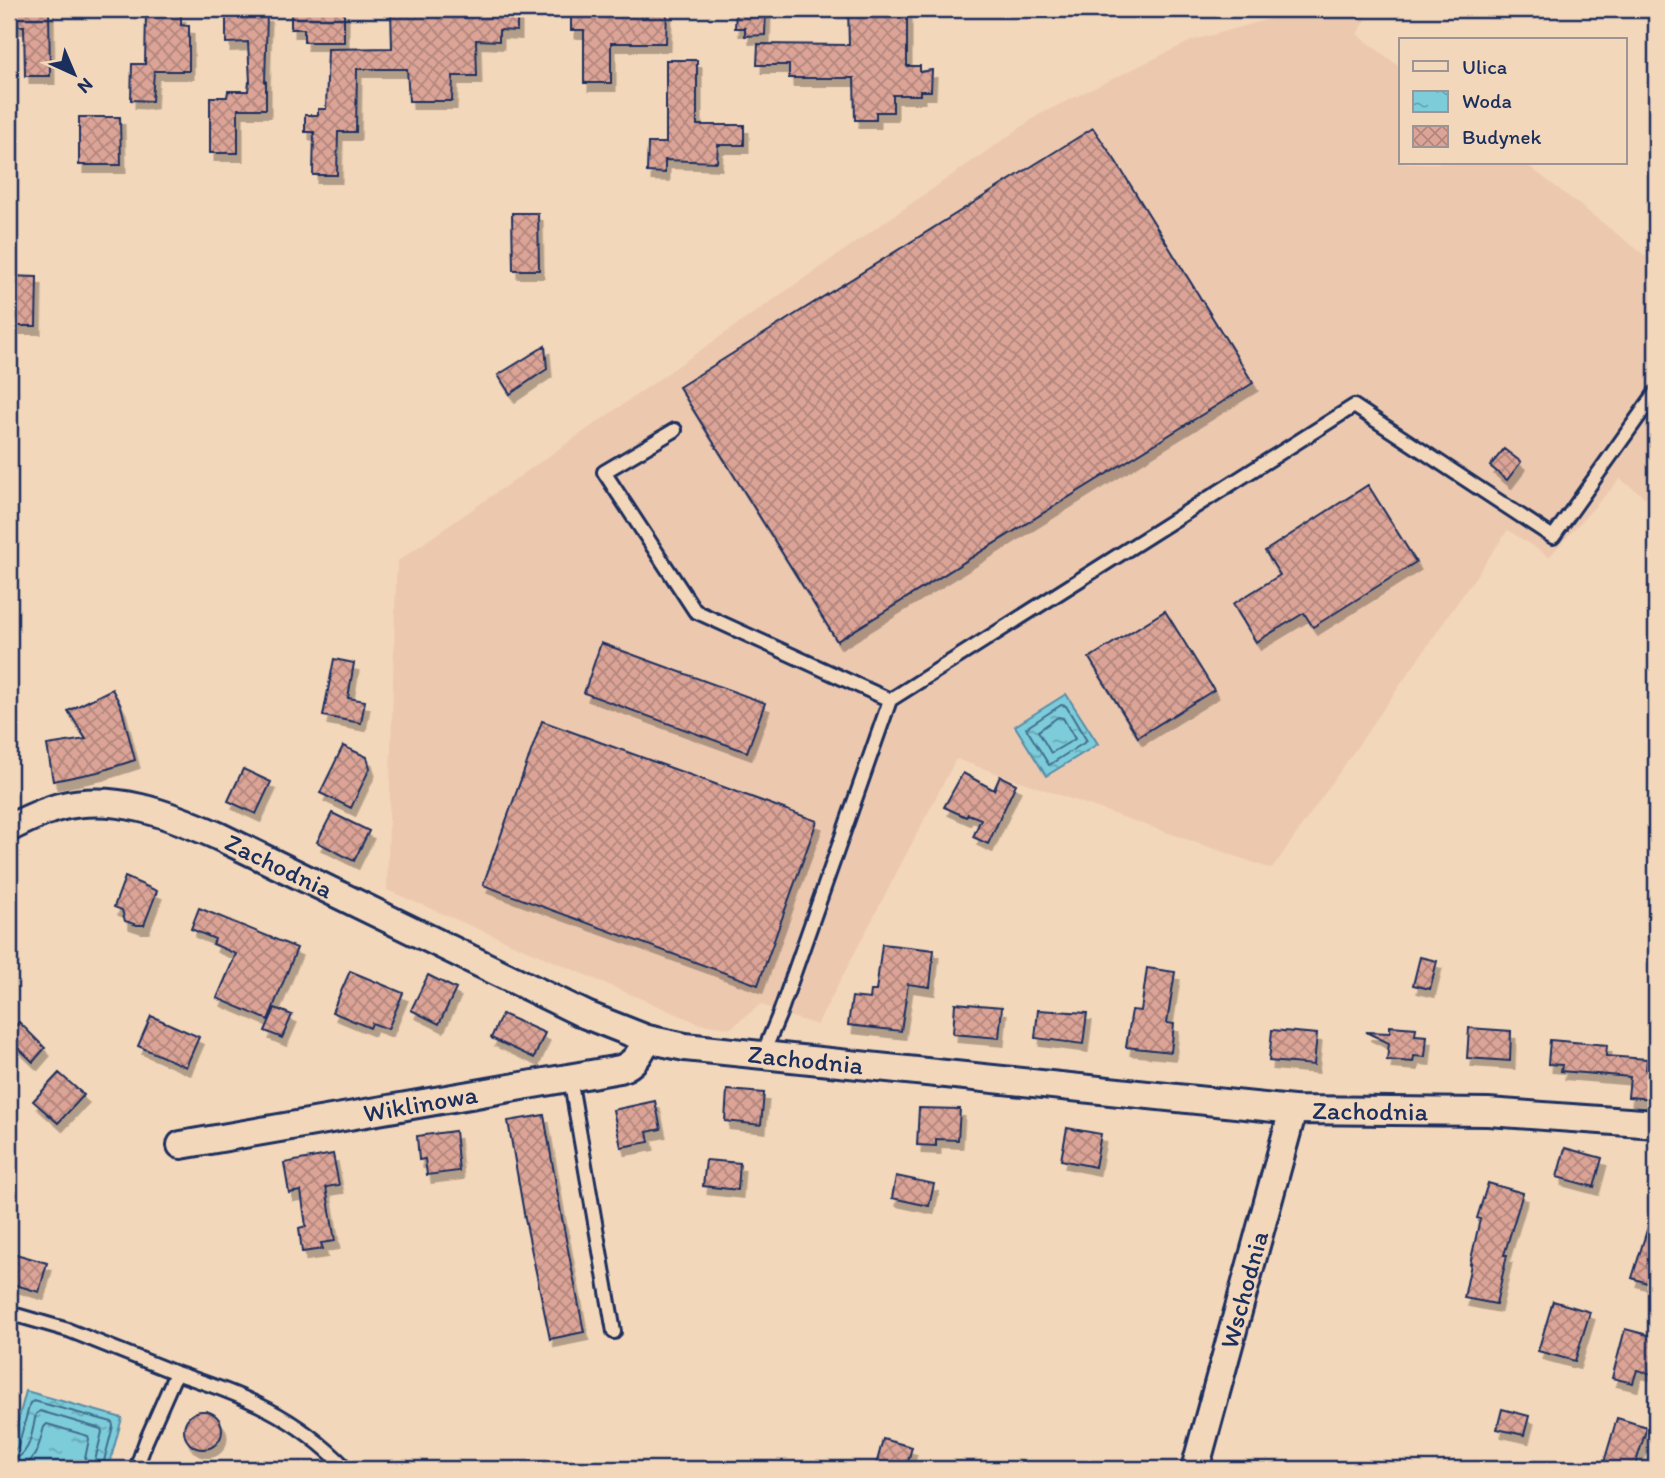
<svg xmlns="http://www.w3.org/2000/svg" width="1665" height="1478" viewBox="0 0 1665 1478" font-family="Itim,sans-serif">
<style>
.built{fill:#ecc8af}
.water{fill:url(#water-ripples);stroke:#568da8;stroke-width:2}
.lines{fill:none;stroke-linecap:round;stroke-linejoin:round}
.shore{stroke:#426e8f;stroke-width:2}
.building{fill:url(#building-cross-hatch);stroke:#1b2f5e;stroke-width:2;filter:url(#shadow)}
.service-casing{stroke:#1b2f5e;stroke-width:18}
.minor-casing{stroke:#1b2f5e;stroke-width:32}
.service{stroke:#f3d7ba;stroke-width:12}
.minor{stroke:#f3d7ba;stroke-width:26}
.labels{text-anchor:middle;dominant-baseline:central;stroke-width:5;stroke-linejoin:round;paint-order:stroke}
.street-label{font-size:26px;fill:#1b2f5e;stroke:#f3d7ba}
</style>
<defs>
<pattern id="water-ripples" width="26" height="14" patternUnits="userSpaceOnUse" patternTransform="scale(1.75)"><rect width="26" height="14" fill="#7dccd9"/><path d="M2 4q2-2 4 0t4 0M15 11q2-2 4 0t4 0" fill="none" stroke="#66a6b3"/></pattern>
<pattern id="building-cross-hatch" width="8" height="8" patternUnits="userSpaceOnUse" patternTransform="scale(1.75)"><rect width="8" height="8" fill="#dca496"/><path d="M0 0l8 8M0 8l8-8" fill="none" stroke="#b2867e"/></pattern>
<filter id="shadow"><feDropShadow dx="4.5" dy="8" stdDeviation="0" flood-color="#0004"/></filter>
</defs>
<rect width="100%" height="100%" fill="#f3d7ba"/>
<filter id="ink" filterUnits="userSpaceOnUse"><feTurbulence type="fractalNoise" baseFrequency=".0143" numOctaves="2"/><feDisplacementMap in="SourceGraphic" scale="14" xChannelSelector="R" yChannelSelector="G"/><feConvolveMatrix kernelMatrix="1 2 1 2 8 2 1 2 1" color-interpolation-filters="sRGB"/></filter>
<g filter="url(#ink)">
<path class="built" d="M 1305,9 L 1373,9 L 1357,34 L 1401,68 L 1401,163 L 1525,163 L 1656,264 L 1656,505 L 1620,479 L 1549,557 L 1508,530 L 1272,869 L 956,759 L 817,1025 L 780,1013 L 761,1004 L 731,1028 L 700,1024 L 387,890 L 396,579 L 398,561 L 1040,114 L 1191,41 Z"/>
<path class="water" d="M 1066,694 L 1098,744 L 1046,776 L 1015,726 Z
M 26,1391 L 122,1418 L 108,1469 L 9,1469 L 9,1455 Z"/>
<g class="lines">
<path class="shore" d="M 1061,705 L 1066,706 L 1087,741 L 1049,765 L 1026,728 Z
M 1058,717 L 1063,718 L 1075,739 L 1051,753 L 1038,731 Z
M 9,1451 L 14,1450 L 18,1447 L 30,1403 L 34,1401 L 112,1422 L 113,1426 L 102,1469
M 9,1460 C 31,1458 32,1431 36,1414 L 40,1411 L 101,1429 L 102,1432 L 93,1469
M 18,1469 C 37,1462 39,1444 44,1427 L 47,1424 L 88,1436 L 89,1439 L 83,1469"/>
</g>
<path class="building" d="M 9,9 L 49,9 L 50,76 L 25,76 L 24,26 L 9,26 Z
M 291,9 L 344,9 L 344,42 L 304,42 L 304,29 L 291,29 Z
M 391,9 L 517,9 L 517,31 L 499,30 L 499,41 L 476,40 L 477,76 L 453,76 L 452,101 L 409,101 L 407,69 L 357,69 L 356,132 L 338,132 L 337,175 L 313,175 L 314,132 L 305,132 L 305,115 L 318,115 L 318,109 L 326,109 L 328,49 L 392,48 Z
M 571,9 L 667,9 L 666,43 L 611,43 L 611,83 L 584,83 L 584,30 L 571,30 Z
M 736,9 L 766,9 L 765,35 L 745,36 L 745,28 L 735,28 Z
M 848,9 L 907,9 L 907,66 L 920,66 L 920,72 L 932,70 L 931,91 L 920,91 L 920,95 L 893,95 L 893,112 L 876,112 L 876,120 L 855,120 L 854,78 L 789,78 L 789,65 L 757,65 L 758,44 L 849,45 Z
M 146,13 L 181,14 L 181,25 L 189,26 L 189,71 L 154,71 L 152,101 L 131,100 L 132,64 L 145,64 Z
M 267,14 L 265,82 L 266,82 L 266,109 L 238,109 L 238,153 L 210,153 L 210,97 L 227,97 L 228,91 L 248,91 L 249,82 L 250,82 L 248,42 L 226,43 L 226,15 Z
M 666,60 L 697,60 L 697,125 L 744,125 L 744,145 L 718,145 L 717,162 L 665,160 L 665,173 L 647,172 L 648,143 L 666,143 Z
M 79,117 L 120,117 L 121,165 L 79,165 Z
M 1093,128 L 1115,160 L 1253,383 L 837,641 L 679,387 Z
M 512,213 L 538,213 L 539,270 L 513,270 Z
M 9,276 L 37,277 L 36,326 L 9,326 Z
M 545,346 L 547,369 L 510,394 L 498,375 Z
M 1504,449 L 1521,462 L 1507,480 L 1490,466 Z
M 1368,485 L 1416,562 L 1313,627 L 1304,613 L 1256,642 L 1233,604 L 1280,575 L 1265,551 Z
M 1165,611 L 1214,690 L 1138,737 L 1089,658 Z
M 601,643 L 765,703 L 747,752 L 584,693 Z
M 334,659 L 354,663 L 348,698 L 365,701 L 361,723 L 323,716 Z
M 112,689 L 121,706 L 135,760 L 98,772 L 53,781 L 47,745 L 86,739 L 68,711 Z
M 542,721 L 817,821 L 758,985 L 483,885 Z
M 343,746 L 367,757 L 370,768 L 351,808 L 320,793 Z
M 243,769 L 271,782 L 256,814 L 228,801 Z
M 963,773 L 994,790 L 1000,776 L 1016,784 L 988,844 L 973,837 L 981,819 L 968,814 L 966,817 L 944,807 Z
M 332,813 L 369,831 L 354,861 L 317,842 Z
M 125,877 L 157,891 L 144,925 L 137,925 L 125,921 L 122,910 L 114,907 Z
M 199,908 L 297,948 L 268,1020 L 217,998 L 236,954 L 213,944 L 215,939 L 191,929 Z
M 882,944 L 934,950 L 930,987 L 908,984 L 901,1031 L 848,1025 L 852,997 L 870,999 L 871,991 L 876,991 Z
M 1420,957 L 1437,961 L 1430,989 L 1413,985 Z
M 1147,968 L 1175,972 L 1167,1023 L 1174,1024 L 1171,1052 L 1126,1047 L 1132,1010 L 1141,1011 Z
M 350,971 L 403,993 L 388,1029 L 372,1023 L 370,1028 L 332,1012 Z
M 428,975 L 456,989 L 439,1024 L 411,1010 Z
M 955,1003 L 1002,1007 L 999,1038 L 953,1034 Z
M 275,1008 L 292,1015 L 282,1038 L 265,1031 Z
M 1038,1010 L 1087,1013 L 1083,1044 L 1035,1038 Z
M 502,1014 L 545,1033 L 534,1058 L 491,1038 Z
M 151,1016 L 199,1037 L 186,1067 L 138,1046 Z
M 19,1022 L 45,1048 L 33,1062 L 9,1039 L 9,1033 Z
M 1390,1026 L 1416,1028 L 1415,1035 L 1427,1036 L 1425,1057 L 1414,1056 L 1413,1062 L 1387,1060 L 1389,1043 L 1366,1032 L 1390,1033 Z
M 1469,1028 L 1511,1031 L 1510,1061 L 1467,1058 Z
M 1272,1030 L 1317,1034 L 1314,1065 L 1269,1061 Z
M 1550,1040 L 1607,1045 L 1606,1056 L 1647,1059 L 1646,1071 L 1656,1072 L 1656,1099 L 1628,1097 L 1630,1077 L 1561,1071 L 1562,1065 L 1548,1064 Z
M 59,1073 L 84,1095 L 58,1123 L 33,1101 Z
M 727,1090 L 764,1093 L 761,1125 L 725,1121 Z
M 655,1101 L 661,1129 L 647,1132 L 649,1142 L 621,1147 L 613,1110 Z
M 919,1108 L 960,1109 L 958,1140 L 936,1139 L 936,1146 L 917,1145 Z
M 544,1115 L 561,1213 L 584,1332 L 550,1339 L 525,1219 L 508,1121 Z
M 1067,1128 L 1101,1134 L 1095,1167 L 1061,1160 Z
M 455,1131 L 459,1171 L 427,1175 L 425,1159 L 419,1160 L 417,1136 Z
M 1565,1148 L 1602,1158 L 1594,1187 L 1557,1177 Z
M 333,1154 L 339,1185 L 326,1187 L 335,1241 L 321,1243 L 323,1249 L 302,1252 L 299,1228 L 306,1226 L 301,1191 L 289,1193 L 284,1163 Z
M 706,1160 L 740,1163 L 738,1190 L 703,1186 Z
M 896,1176 L 934,1184 L 929,1206 L 892,1198 Z
M 1488,1183 L 1523,1193 L 1504,1255 L 1507,1255 L 1496,1304 L 1464,1298 L 1471,1264 L 1470,1264 L 1480,1219 L 1477,1218 Z
M 1652,1214 L 1656,1215 L 1656,1286 L 1632,1278 Z
M 9,1252 L 47,1263 L 39,1292 L 9,1283 Z
M 1553,1301 L 1590,1312 L 1575,1361 L 1538,1351 Z
M 1625,1329 L 1656,1337 L 1656,1375 L 1637,1370 L 1633,1383 L 1612,1378 Z
M 1502,1409 L 1529,1416 L 1524,1435 L 1497,1429 Z
M184 1430a19 19 0 1 1 38 0a19 19 0 1 1-38 0Z
M 1617,1418 L 1647,1427 L 1634,1469 L 1602,1469 Z
M 883,1439 L 912,1447 L 906,1469 L 875,1469 Z"/>
<g class="lines">
<defs>
<path id="service" d="M 675,430 L 604,472 L 695,611 L 890,700
M 762,1056 L 780,1013 L 890,700 L 1354,406 L 1553,537 L 1656,392
M 570,1078 L 614,1332
M 9,1313 L 68,1330 L 176,1373
M 136,1469 L 146,1441 L 176,1373 C 247,1397 293,1414 347,1469"/>
<g id="minor">
<path id="s1" d="M 9,828 C 25,820 42,812 59,807 C 115,793 168,814 218,836 L 586,1015 L 647,1039 L 685,1047 L 1293,1110 L 1488,1112 L 1656,1124"/>
<path id="s2" d="M 181,1145 L 620,1069 C 635,1064 641,1052 647,1039"/>
<path id="s3" d="M 1195,1469 L 1293,1110"/>
</g>
</defs>
<use href="#service" class="service-casing"/>
<use href="#minor" class="minor-casing"/>
<use href="#service" class="service"/>
<use href="#minor" class="minor"/>
</g>
</g>
<g class="labels">
<g class="street-label">
<text stroke="none"><textPath href="#s1" startOffset="287">Zachodnia</textPath></text>
<text stroke="none"><textPath href="#s1" startOffset="854">Zachodnia</textPath></text>
<text stroke="none"><textPath href="#s2" startOffset="243">Wiklinowa</textPath></text>
<text stroke="none"><textPath href="#s1" startOffset="1421">Zachodnia</textPath></text>
<text stroke="none"><textPath href="#s3" startOffset="186">Wschodnia</textPath></text>
</g>
</g>
<rect width="1665" height="1478" fill="none" stroke="#f3d7ba" stroke-width="35"/>
<rect x="18" y="18" width="1630" height="1443" fill="none" stroke="#1b2f5e" stroke-width="2.5" filter="url(#ink)"/>
<rect x="1399" y="38" width="228" height="126" fill="#f3d7ba" stroke="#9d9495" stroke-width="2"/>
<rect x="1413" y="61" width="35" height="10" fill="#f3d7ba" stroke="#9d9495" stroke-width="2"/>
<text x="1462" y="74" font-size="21" fill="#1b2f5e">Ulica</text>
<rect x="1413" y="91" width="35" height="21" fill="url(#water-ripples)" stroke="#9d9495" stroke-width="2"/>
<text x="1462" y="108" font-size="21" fill="#1b2f5e">Woda</text>
<rect x="1413" y="126" width="35" height="21" fill="url(#building-cross-hatch)" stroke="#9d9495" stroke-width="2"/>
<text x="1462" y="144" font-size="21" fill="#1b2f5e">Budynek</text>
<g transform="translate(74 74) rotate(136)" stroke="#f3d7ba" stroke-width="5" paint-order="stroke">
<path d="M0-5L12 26L0 18L-12 26Z" fill="#1b2f5e"/>
<text y="-10" font-size="19" font-weight="bold" text-anchor="middle" fill="#1b2f5e">N</text>
</g>
</svg>
